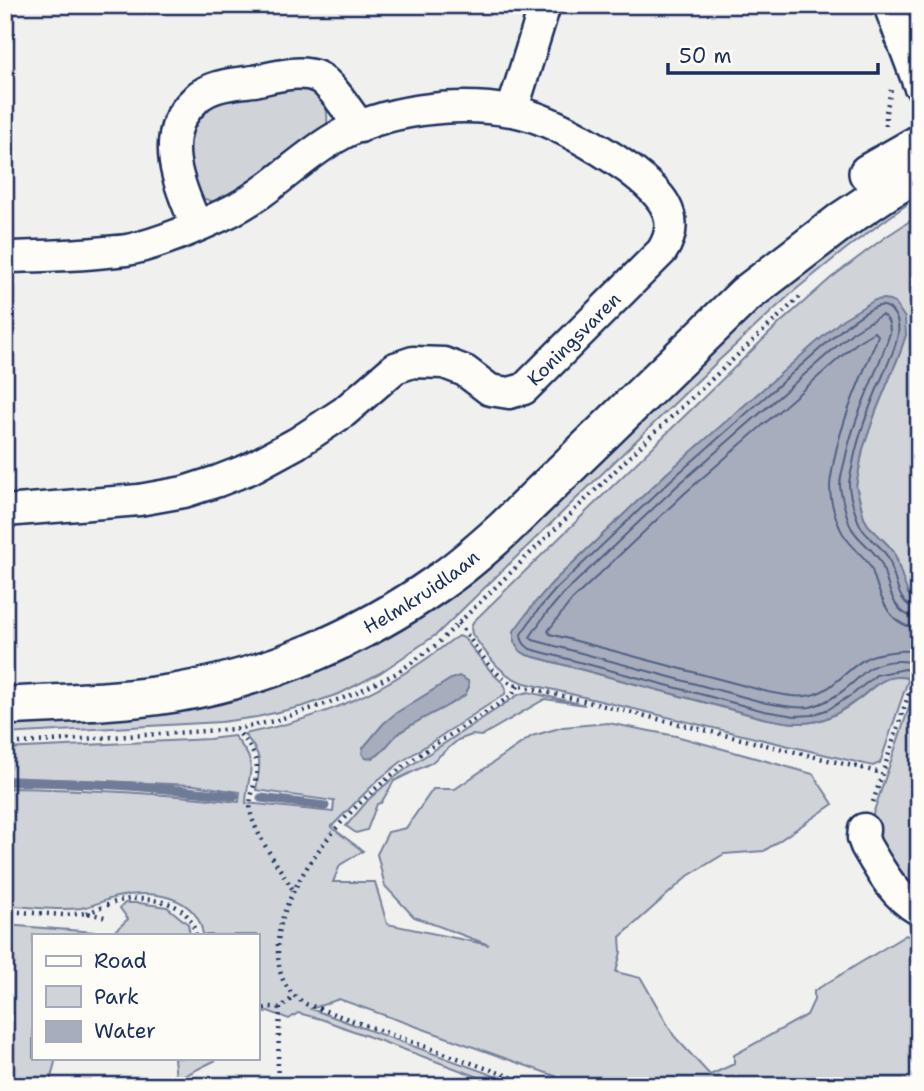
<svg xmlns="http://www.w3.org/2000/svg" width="924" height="1091" viewBox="0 0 924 1091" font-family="'Shantell Sans',sans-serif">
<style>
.green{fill:#d0d3d8;stroke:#76819b;stroke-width:2}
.water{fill:#a7adbd;stroke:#6f7b97;stroke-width:2}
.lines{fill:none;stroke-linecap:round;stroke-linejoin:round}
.shore{stroke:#536184;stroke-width:2}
.stream{stroke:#6f7b97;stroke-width:9}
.minor-casing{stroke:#1b2f5e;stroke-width:35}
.tertiary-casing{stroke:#1b2f5e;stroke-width:42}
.path{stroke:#1b2f5e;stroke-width:4.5;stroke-dasharray:2 5;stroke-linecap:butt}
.minor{stroke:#fdfcf7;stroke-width:30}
.tertiary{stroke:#fdfcf7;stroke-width:37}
.labels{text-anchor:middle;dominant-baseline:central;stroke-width:5;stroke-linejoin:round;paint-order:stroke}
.street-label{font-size:19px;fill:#1b2f5e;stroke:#fdfcf7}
</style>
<rect width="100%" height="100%" fill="#f0f0ee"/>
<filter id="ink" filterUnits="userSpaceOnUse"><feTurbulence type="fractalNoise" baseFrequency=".0143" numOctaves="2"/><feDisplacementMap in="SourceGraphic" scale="14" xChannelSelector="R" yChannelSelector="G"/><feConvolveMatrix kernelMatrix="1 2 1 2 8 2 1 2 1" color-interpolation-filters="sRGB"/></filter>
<g filter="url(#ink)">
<path class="green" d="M 307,86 C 323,100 329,103 327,126 L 224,202 L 211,201 L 199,197 L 191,188 L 187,126 L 208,102 Z
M 911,195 L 906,205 L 847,248 L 794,291 L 714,365 L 437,634 L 380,673 L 341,693 L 304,706 L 257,717 L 221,722 L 5,734 L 5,718 L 322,662 L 759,300 Z
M 919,215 L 919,604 L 908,594 L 902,580 L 897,559 L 888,545 L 868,525 L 864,518 L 856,485 L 863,449 L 876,411 L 900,353 L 667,473 L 552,583 L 533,605 L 514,632 L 514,641 L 519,650 L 527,655 L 763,718 C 779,721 795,725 812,722 C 827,720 843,710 856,701 C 876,687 880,674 909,677 L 880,763 L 873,766 L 525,683 C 500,676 487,654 472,634 L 471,628 L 473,622 L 780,323 L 831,278 L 884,238 Z
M 459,636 L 464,638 L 493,674 L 504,684 L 506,689 L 505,694 L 401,762 L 378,780 L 331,827 L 363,851 L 340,865 L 333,882 L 375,882 L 387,924 L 489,945 L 414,917 L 385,886 L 377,854 L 388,832 L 406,828 L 433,789 L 455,789 L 532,736 L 563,727 L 608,723 L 676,736 L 813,774 L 833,804 L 764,851 L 724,854 L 688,876 L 620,937 L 621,952 L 616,972 L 641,978 L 674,1036 L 710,1075 L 734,1064 L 734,1055 L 807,1015 L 814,1000 L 814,991 L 906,935 L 919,940 L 919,1086 L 583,1086 L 339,999 L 311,1009 L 522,1086 L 503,1086 L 321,1019 L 298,1013 L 289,1019 L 268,1011 L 257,1015 L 257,935 L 203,935 C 198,895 149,889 117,897 C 104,900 93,906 81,908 C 56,911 30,907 5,905 L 5,788 C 84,789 161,793 239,802 L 240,792 L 194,785 L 5,777 L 5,749 L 209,739 L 234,736 C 261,768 248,766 246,803 L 333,812 L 334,801 L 256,790 C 261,763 263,756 244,734 C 324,718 389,690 453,639 Z
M 918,681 L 919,681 L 919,899 L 883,855 L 872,817 Z
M 528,692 L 585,705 L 545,699 L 481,736 L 472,735 L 458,740 L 431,763 L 394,781 L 381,803 L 377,804 L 367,830 L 356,833 L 346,826 L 369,799 L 391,780 L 410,766 L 518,695 Z
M 125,903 L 139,903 L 167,907 L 188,924 L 190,935 L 113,935 L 115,931 L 128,919 L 120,908 Z
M 5,925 L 94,932 L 93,935 L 33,935 L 33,1058 L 56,1058 L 49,1086 L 5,1086 Z
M 174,1058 L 220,1058 L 176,1080 Z"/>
<path class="water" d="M 885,299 L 895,303 L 905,318 L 906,335 L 900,353 L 876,411 L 863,449 L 856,486 L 864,518 L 868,525 L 888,545 L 894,552 L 908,594 L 919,604 L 919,681 C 890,671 881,680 860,698 C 848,708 828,720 812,722 C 795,725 779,721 763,718 L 527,655 L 519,650 L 514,641 L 514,631 L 533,605 L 552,583 L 667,473 L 843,319 L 875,300 Z
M 459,676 L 468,681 L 469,687 L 465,695 C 444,710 419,718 398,734 C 387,743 380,761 365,758 L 362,753 L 363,748 L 383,724 L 396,713 L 451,679 Z"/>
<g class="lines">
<path class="shore" d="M 919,609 C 897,607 896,578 890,562 C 885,548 871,541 863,530 C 857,522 849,495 849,484 C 849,478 852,470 853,463 C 859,432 871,402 884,373 C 889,360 897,346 898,333 C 900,322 893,304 879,306 C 869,308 856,319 847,325 L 672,479 L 557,588 L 538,610 L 521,634 C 521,641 524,645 530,649 L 764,711 L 795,716 L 812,715 L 829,709 L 853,694 L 876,675 L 905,669 L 919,673
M 919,618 C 891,616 889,585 882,565 C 876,549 856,541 849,523 C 846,512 841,497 840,486 C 840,478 843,468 845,460 C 854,415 876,376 890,333 C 890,326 889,317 881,315 L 853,332 L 678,485 L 563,594 L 545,615 L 530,637 L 533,640 L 766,703 C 780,705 796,709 810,707 C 823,704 839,695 849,686 C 856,681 862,673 870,668 C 884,660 904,659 919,664
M 919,628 C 887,627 880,595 872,570 C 868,557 847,546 840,528 C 835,516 830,499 830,487 C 830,478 833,469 834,460 C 842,420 859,382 875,344 L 878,335 L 874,332 L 859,341 L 685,493 L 571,601 L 548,631 L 550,634 L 768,692 C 780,694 793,698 806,696 C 832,693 845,670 865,659 C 873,654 883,653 892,652 C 902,650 909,650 919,653"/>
<path class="stream" d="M 5,782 C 82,781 159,787 235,796
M 261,798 L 325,806"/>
<defs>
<path id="minor" d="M 889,5 L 919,85
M 512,111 L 545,5
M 197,226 C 179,187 157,135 194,101 C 197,98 199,95 202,94 C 217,84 238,83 254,81 C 274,77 299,69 318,77 C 332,84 350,114 360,127
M 5,257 C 39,256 72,256 106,252 C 115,251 124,251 132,249 C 163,242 202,225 231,211 C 269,192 299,159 335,138 C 383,110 456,101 511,111 C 547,116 599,148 629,169 C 657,190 685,215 662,251 L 524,389 L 509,393 L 490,390 L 465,371 L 444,363 L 413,362 L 395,368 L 344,412 L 297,443 L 249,469 L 218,481 L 184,492 L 139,500 L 5,511
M 864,829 L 863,838 L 866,846 C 880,870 894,896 919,910"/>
<g id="tertiary">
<path d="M 868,173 L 919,144"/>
<path id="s1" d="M 5,706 C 62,703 119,702 175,693 C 269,677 360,638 438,583 C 462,567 483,548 504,529 L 745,295 L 843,220 L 885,192 L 919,172"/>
</g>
</defs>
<use href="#minor" class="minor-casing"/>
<use href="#tertiary" class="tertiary-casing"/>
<path class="path" d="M 886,126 L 886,112 L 891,90
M 459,623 C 473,642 491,675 513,684 L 882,773
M 518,686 L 512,695 C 477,719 439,740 404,766 C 363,796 325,835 300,879 C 288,901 277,925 278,950 C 278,975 284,991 306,1004 L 536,1086
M 236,729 C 243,738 253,749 256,761 C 260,778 247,796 251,814 C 257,838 280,868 293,890
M 5,744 L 236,729 L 274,721 L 349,696 L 397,673 L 436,645 L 654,433 L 803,294
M 873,802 L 919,663
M 5,911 L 64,915 L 87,913 L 105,917
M 87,913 C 99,909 112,902 124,900 C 133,898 143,899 152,900 C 176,903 190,911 196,935
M 257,1010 L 270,1007 L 280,1008 L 294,997
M 277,1086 L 280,1008"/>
<use href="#minor" class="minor"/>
<use href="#tertiary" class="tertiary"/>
</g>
</g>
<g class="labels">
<g class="street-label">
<text transform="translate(574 339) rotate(-45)">Koningsvaren</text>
<text stroke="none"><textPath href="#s1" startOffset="439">Helmkruidlaan</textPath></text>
</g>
</g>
<rect width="924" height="1091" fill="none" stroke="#fdfcf7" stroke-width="28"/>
<rect x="14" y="14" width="896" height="1063" fill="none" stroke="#1b2f5e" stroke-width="2.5" filter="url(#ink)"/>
<rect x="32" y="934" width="228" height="126" fill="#fdfcf7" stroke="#a3aaba" stroke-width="2"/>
<rect x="46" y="956" width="35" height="10" fill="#fdfcf7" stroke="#a3aaba" stroke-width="2"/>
<text x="94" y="968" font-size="21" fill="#1b2f5e">Road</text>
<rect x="46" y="986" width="35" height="21" fill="#d0d3d8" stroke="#a3aaba" stroke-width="2"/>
<text x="94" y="1004" font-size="21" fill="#1b2f5e">Park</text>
<rect x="46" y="1021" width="35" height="21" fill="#a7adbd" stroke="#a3aaba" stroke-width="2"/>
<text x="94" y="1038" font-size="21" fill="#1b2f5e">Water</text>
<path d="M668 63v10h210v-10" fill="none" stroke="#1b2f5e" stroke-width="3.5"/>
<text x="679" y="63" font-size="21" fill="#1b2f5e" stroke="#fdfcf7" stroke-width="5" paint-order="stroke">50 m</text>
</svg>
